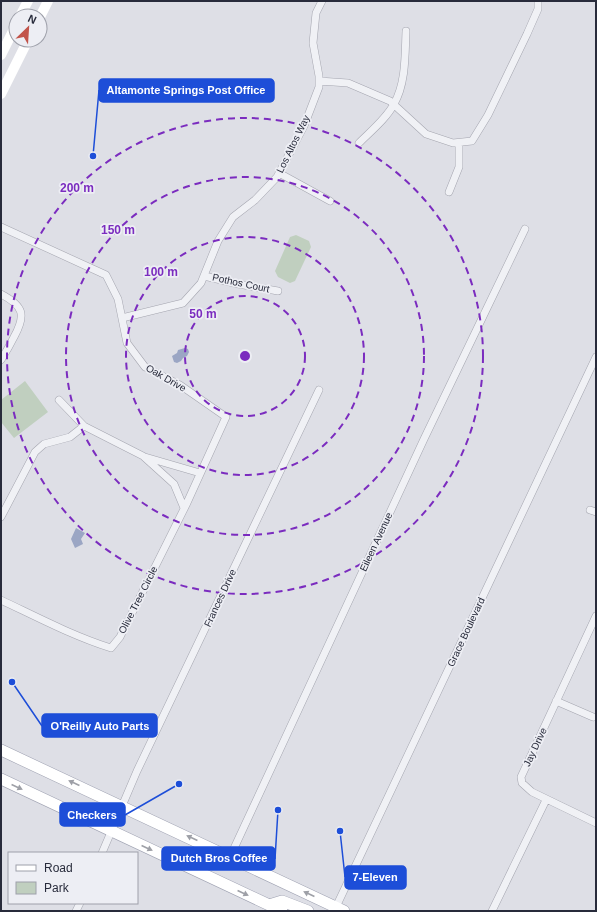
<svg xmlns="http://www.w3.org/2000/svg" width="597" height="912" viewBox="0 0 597 912" font-family="Arial,sans-serif">
<style>
.green{fill:#c0cfbf}
.water{fill:#9ba6c4}
.lines{fill:none;stroke-linecap:round;stroke-linejoin:round}
.minor-casing{stroke:#a4a5af;stroke-width:8}
.primary-casing{stroke:#9ea1b1;stroke-width:12}
.minor{stroke:#f0f1f5;stroke-width:7}
.secondary{stroke:#fff;stroke-width:10}
.primary{stroke:#fff;stroke-width:11}
.oneway{fill:#9ea0a7}
.ring{fill:none;stroke:#7b2cbf;stroke-width:2;stroke-dasharray:7 5}
.labels{text-anchor:middle;dominant-baseline:central;stroke-width:3.5;stroke-linejoin:round;paint-order:stroke}
.street-label{font-size:10px;fill:#282b3b;stroke:#edeef4}
.centre{fill:#7b2cbf;stroke:#edeef4;stroke-width:2}
.ring-label{font-size:12px;text-anchor:middle;font-weight:bold;fill:#7b2cbf;stroke:#edeef4;stroke-width:3.5;stroke-linejoin:round;paint-order:stroke}
.leader{fill:none;stroke:#1d4ed8;stroke-width:1.5}
.callout-dot{fill:#1d4ed8;stroke:#edeef4;stroke-width:1.5}
.callout{fill:#1d4ed8;stroke:#1d4ed8;stroke-width:1.5}
.callout-label{font-size:11px;text-anchor:middle;font-weight:bold;fill:#fff}
</style>
<rect width="100%" height="100%" fill="#dedfe6"/>
<path class="green" d="M 296,235 L 309,241 L 311,247 L 295,281 L 290,283 L 278,277 L 275,271 L 290,237 Z
M 25,381 L 48,412 L 14,438 L 1,422 L 1,400 Z"/>
<path class="water" d="M 185,348 L 188,349 L 189,352 L 187,356 L 183,358 L 181,361 L 177,363 L 174,362 L 172,356 L 177,353 L 178,350 Z
M 76,528 L 85,533 L 81,539 L 83,544 L 75,548 L 71,539 Z"/>
<g class="lines">
<defs>
<path id="minor" d="M 319,81 L 348,83 L 390,101 L 426,134 L 453,143 L 472,141 L 488,115 L 527,34 L 538,9 L 538,1
M 359,143 C 371,131 386,119 394,104 C 406,83 405,55 406,31
M 279,173 L 330,201
M 449,192 L 459,167 L 459,143
M 1,227 L 106,275 L 118,299 L 127,343 L 145,367 L 180,385 L 226,417 L 186,505 L 120,637 L 111,648 C 73,636 37,617 1,600
M 204,276 L 238,284 L 278,291
M 1,294 C 24,306 26,315 14,337 C 10,345 6,352 1,360
M 122,318 L 183,303 L 201,283 L 218,241 L 233,217 L 255,200 L 277,177 L 304,126 L 319,87 L 319,76 L 313,43 L 316,13 L 322,1
M 59,400 L 84,426
M 145,457 L 200,473
M 590,510 L 596,512
M 1,517 L 35,452 L 44,444 L 70,437 L 84,426 L 143,456 L 174,484 L 184,508
M 596,616 L 521,777 L 522,783 L 532,792 L 596,823
M 556,701 L 593,717
M 102,853 L 137,771 L 319,390
M 230,857 L 424,439 L 525,229
M 336,907 L 596,357
M 76,911 L 80,903
M 492,911 L 546,800"/>
<path id="primary" d="M 1,750 L 344,911
M 1,779 L 282,911
M 269,905 L 282,901 L 308,911"/>
</defs>
<use href="#minor" class="minor-casing"/>
<use href="#primary" class="primary-casing"/>
<use href="#minor" class="minor"/>
<path class="secondary" d="M 20,16 L 28,1
M 40,17 L 48,1
M 1,55 L 16,25
M 1,94 L 28,40"/>
<use href="#primary" class="primary"/>
</g>
<defs><path id="oneway-solid" d="M-6-.8H1V-3.2L6.5 0L1 3.2V.8H-6Z"/></defs>
<g class="oneway">
<use href="#oneway-solid" transform="translate(74 783) rotate(-155)"/>
<use href="#oneway-solid" transform="translate(17 787) rotate(25)"/>
<use href="#oneway-solid" transform="translate(192 838) rotate(-155)"/>
<use href="#oneway-solid" transform="translate(147 848) rotate(25)"/>
<use href="#oneway-solid" transform="translate(243 893) rotate(25)"/>
<use href="#oneway-solid" transform="translate(309 894) rotate(-155)"/>
</g>
<g class="ring">
<circle cx="245" cy="356" r="60"/>
<circle cx="245" cy="356" r="119"/>
<circle cx="245" cy="356" r="179"/>
<circle cx="245" cy="356" r="238"/>
</g>
<g class="labels">
<g class="street-label">
<text transform="translate(293 144) rotate(-64)">Los Altos Way</text>
<text transform="translate(241 283) rotate(12)">Pothos Court</text>
<text transform="translate(166 378) rotate(30)">Oak Drive</text>
<text transform="translate(376 542) rotate(-65)">Eileen Avenue</text>
<text transform="translate(220 598) rotate(-65)">Frances Drive</text>
<text transform="translate(138 600) rotate(-63)">Olive Tree Circle</text>
<text transform="translate(466 632) rotate(-65)">Grace Boulevard</text>
<text transform="translate(535 747) rotate(-65)">Jay Drive</text>
</g>
</g>
<circle cx="245" cy="356" r="6" class="centre"/>
<g class="ring-label">
<text x="77" y="192">200 m</text>
<text x="118" y="234">150 m</text>
<text x="161" y="276">100 m</text>
<text x="203" y="318">50 m</text>
</g>
<path class="leader" d="M93 156L99 90M12 682L42 726M179 784L125 815M278 810L275 859M340 831L345 877"/>
<g class="callout-dot">
<circle cx="93" cy="156" r="4"/>
<circle cx="12" cy="682" r="4"/>
<circle cx="179" cy="784" r="4"/>
<circle cx="278" cy="810" r="4"/>
<circle cx="340" cy="831" r="4"/>
</g>
<g class="callout">
<rect x="99" y="79" width="175" height="23" rx="4"/>
<rect x="42" y="714" width="115" height="23" rx="4"/>
<rect x="60" y="803" width="65" height="23" rx="4"/>
<rect x="162" y="847" width="113" height="23" rx="4"/>
<rect x="345" y="866" width="61" height="23" rx="4"/>
</g>
<g class="callout-label">
<text x="186" y="94">Altamonte Springs Post Office</text>
<text x="100" y="730">O'Reilly Auto Parts</text>
<text x="92" y="819">Checkers</text>
<text x="219" y="862">Dutch Bros Coffee</text>
<text x="375" y="881">7-Eleven</text>
</g>
<rect width="597" height="912" fill="none" stroke="#282b3b" stroke-width="4"/>
<rect x="8" y="852" width="130" height="52" fill="#edeef4" stroke="#9ea0aa"/>
<rect x="16" y="865" width="20" height="6" fill="#ffffff" stroke="#9ea0aa"/>
<text x="44" y="872" font-size="12" fill="#282b3b">Road</text>
<rect x="16" y="882" width="20" height="12" fill="#c0cfbf" stroke="#9ea0aa"/>
<text x="44" y="892" font-size="12" fill="#282b3b">Park</text>
<g transform="translate(28 28) rotate(25)"><circle r="19" fill="#edeef4" stroke="#9ea0aa"/>
<path d="M0-3L7 15L0 10L-7 15Z" fill="#c2544b"/>
<text y="-6" font-size="11" font-weight="bold" text-anchor="middle" fill="#282b3b">N</text>
</g>
</svg>
